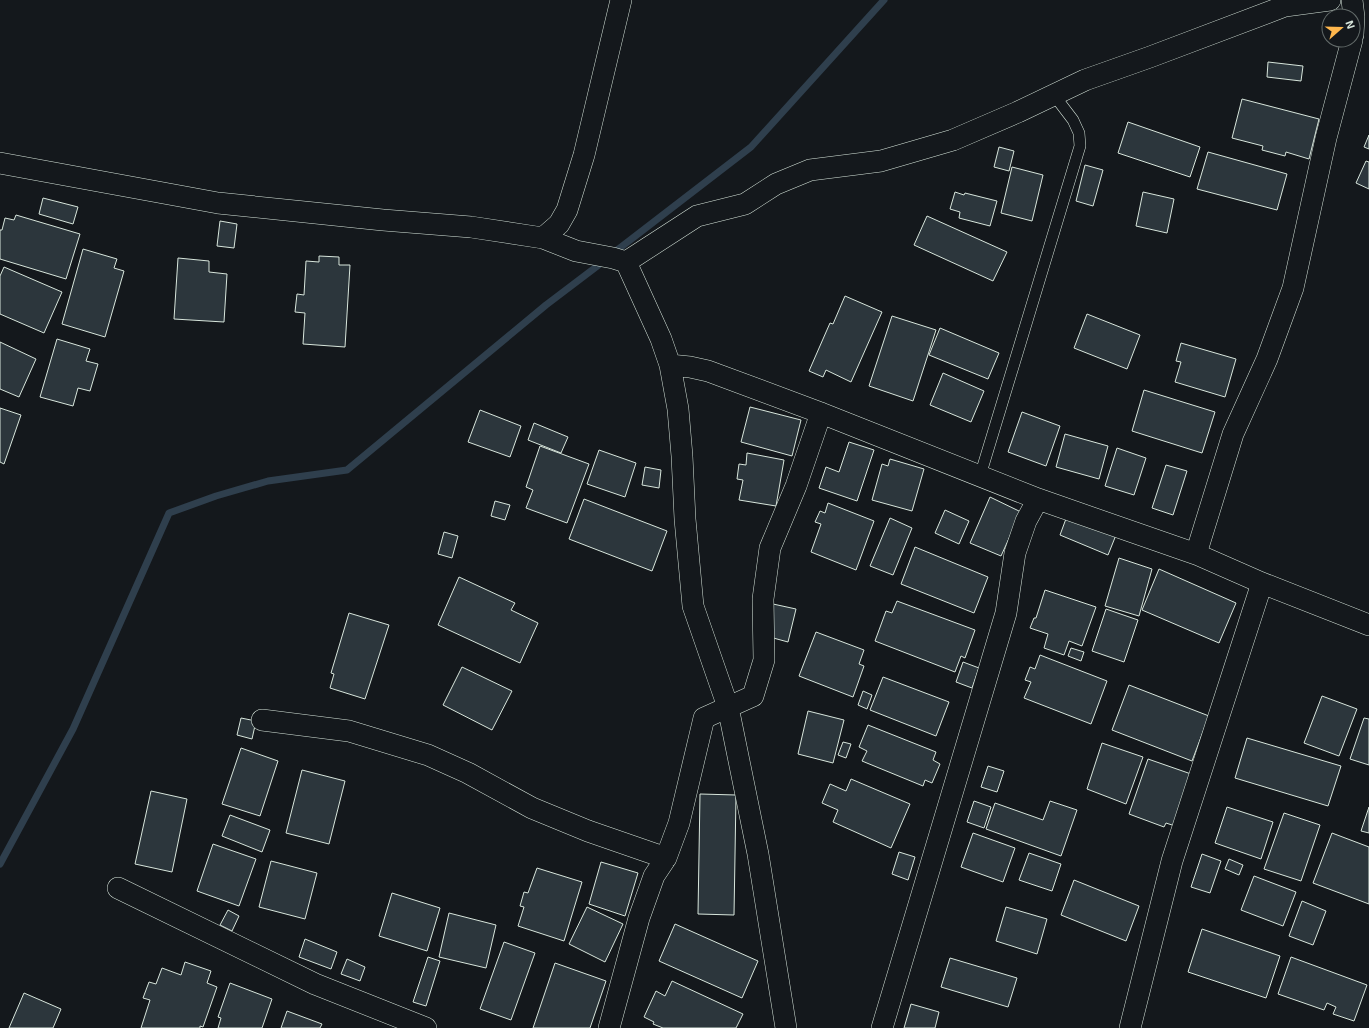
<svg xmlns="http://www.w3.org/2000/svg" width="1369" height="1028" viewBox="0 0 1369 1028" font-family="'Exo 2',sans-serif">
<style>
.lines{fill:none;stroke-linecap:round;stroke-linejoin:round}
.stream{stroke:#2f3f4d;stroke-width:7}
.building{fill:#2c363c;stroke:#d8e6dc}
.lane-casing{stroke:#d8e6dc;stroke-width:12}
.street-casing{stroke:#d8e6dc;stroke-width:22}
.lane{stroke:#14181c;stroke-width:11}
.street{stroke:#14181c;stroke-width:21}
</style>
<rect width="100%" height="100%" fill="#14181c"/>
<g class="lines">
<path class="stream" d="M 612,254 L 751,147 L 884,0
M 0,864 L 73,729 L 169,513 L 216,496 L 268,481 L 347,470 L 546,305 L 604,261"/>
</g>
<path class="building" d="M 1268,62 L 1303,66 L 1301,81 L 1267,77 Z
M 1242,99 L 1319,119 L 1309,159 L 1286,152 L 1285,156 L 1262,150 L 1263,146 L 1232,138 Z
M 1128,122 L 1200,147 L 1190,177 L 1118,153 Z
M 1369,135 L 1369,149 L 1364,147 Z
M 999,147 L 1014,151 L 1009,171 L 994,167 Z
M 1208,152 L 1287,174 L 1277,210 L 1197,189 Z
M 1366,161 L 1369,162 L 1369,189 L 1356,183 Z
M 1085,165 L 1103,170 L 1093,206 L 1076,201 Z
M 1012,167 L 1043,175 L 1032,221 L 1001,213 Z
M 955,192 L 964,195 L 965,193 L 997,201 L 990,226 L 959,218 L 960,212 L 950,209 Z
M 1143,192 L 1174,199 L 1167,233 L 1136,226 Z
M 43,198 L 78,207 L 73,224 L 39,214 Z
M 16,215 L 80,234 L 66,279 L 0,259 L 0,230 L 2,230 L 5,218 L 14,220 Z
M 927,216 L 1007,252 L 993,281 L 914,245 Z
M 220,221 L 237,224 L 234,248 L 217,246 Z
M 83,249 L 117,259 L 114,268 L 124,271 L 105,337 L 62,324 Z
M 319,256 L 339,257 L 339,265 L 350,265 L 345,347 L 303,344 L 305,313 L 295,312 L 297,294 L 304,295 L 306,261 L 319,262 Z
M 178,258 L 209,261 L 209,272 L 227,274 L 224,322 L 174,319 Z
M 4,267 L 62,292 L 44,333 L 0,314 L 0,276 Z
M 845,296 L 882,312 L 851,382 L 826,370 L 823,377 L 809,371 L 830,323 L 833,324 Z
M 1087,314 L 1140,335 L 1127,369 L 1074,348 Z
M 892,316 L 936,330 L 913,401 L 869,386 Z
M 940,328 L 999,353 L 988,379 L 929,355 Z
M 57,339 L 90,349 L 86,361 L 98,364 L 90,391 L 78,388 L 73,406 L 40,397 Z
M 0,342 L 36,359 L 19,397 L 0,389 Z
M 1181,343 L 1236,359 L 1225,397 L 1175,382 L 1181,362 L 1176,361 Z
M 943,373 L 984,391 L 971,422 L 930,405 Z
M 1144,390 L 1215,412 L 1202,453 L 1132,431 Z
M 750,407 L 801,420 L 792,456 L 741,442 Z
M 0,408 L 21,415 L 4,464 L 0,462 Z
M 480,410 L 521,426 L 510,457 L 468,442 Z
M 1022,412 L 1060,426 L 1046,466 L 1008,452 Z
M 534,423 L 568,437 L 561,453 L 528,440 Z
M 1065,434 L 1108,446 L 1099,479 L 1056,467 Z
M 849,442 L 874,450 L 857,501 L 819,488 L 826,467 L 839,472 Z
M 540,446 L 589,464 L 567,523 L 526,508 L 533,490 L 526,487 Z
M 1117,448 L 1146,458 L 1134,495 L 1105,486 Z
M 599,450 L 636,463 L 625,497 L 587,484 Z
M 747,453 L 784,460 L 776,506 L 739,500 L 743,480 L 737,479 L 739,464 L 746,465 Z
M 890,459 L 924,469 L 912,511 L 872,500 L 882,464 L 888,466 Z
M 1166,465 L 1187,471 L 1173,515 L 1152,508 Z
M 645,467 L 661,470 L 659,488 L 642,485 Z
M 990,497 L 1021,512 L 1001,556 L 970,543 Z
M 584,499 L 667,531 L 652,571 L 569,539 Z
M 495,501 L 510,505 L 505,520 L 491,516 Z
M 828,503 L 874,521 L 856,570 L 811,552 L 821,524 L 815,522 L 820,511 L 825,513 Z
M 945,510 L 969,521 L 959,544 L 935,533 Z
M 1067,516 L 1116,535 L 1108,555 L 1060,535 Z
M 890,518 L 912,528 L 893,575 L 870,566 Z
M 444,532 L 458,536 L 452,558 L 438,554 Z
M 915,547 L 988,577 L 974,613 L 901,584 Z
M 1119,558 L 1152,569 L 1139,616 L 1105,606 Z
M 1159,569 L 1236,603 L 1219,643 L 1142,610 Z
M 459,577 L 515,603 L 511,610 L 538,623 L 520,663 L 438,625 Z
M 1045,590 L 1096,607 L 1082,646 L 1069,641 L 1064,655 L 1044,648 L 1048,634 L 1030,628 L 1034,618 L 1036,618 Z
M 897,601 L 975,630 L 965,658 L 961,656 L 955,672 L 875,641 L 886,611 L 892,613 Z
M 773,604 L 796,609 L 788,642 L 766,636 Z
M 1106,609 L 1138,620 L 1124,662 L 1092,651 Z
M 349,613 L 389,625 L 365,699 L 330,688 L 334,674 L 331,673 Z
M 816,632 L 864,650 L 859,664 L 864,666 L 853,697 L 799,676 Z
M 1071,648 L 1084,652 L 1081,661 L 1068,656 Z
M 1040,655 L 1107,681 L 1091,724 L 1024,698 L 1031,682 L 1025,680 L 1030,667 L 1035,669 Z
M 963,662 L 979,668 L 972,688 L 956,682 Z
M 462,667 L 512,691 L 492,730 L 443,705 Z
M 883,677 L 949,702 L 936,736 L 870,710 Z
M 1129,685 L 1209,716 L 1192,761 L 1112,730 Z
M 863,691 L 872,695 L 867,709 L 858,705 Z
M 1322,696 L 1357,709 L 1339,756 L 1304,743 Z
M 808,711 L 844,720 L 833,763 L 798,754 Z
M 241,718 L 256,721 L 252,739 L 237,735 Z
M 1364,718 L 1369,719 L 1369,765 L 1350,759 Z
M 868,725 L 936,752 L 933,760 L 940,764 L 932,783 L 925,780 L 923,786 L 862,761 L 867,751 L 859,747 Z
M 1247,738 L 1341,766 L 1328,806 L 1235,778 Z
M 843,742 L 851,744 L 846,758 L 838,755 Z
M 1102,743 L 1143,757 L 1126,804 L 1087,789 Z
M 241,748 L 278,761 L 260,816 L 222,804 Z
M 1148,759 L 1194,775 L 1175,826 L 1166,823 L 1164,827 L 1129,814 Z
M 988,766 L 1004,771 L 997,792 L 981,787 Z
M 302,770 L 345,781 L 329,844 L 286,833 Z
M 851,779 L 910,804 L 891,848 L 833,822 L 838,810 L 822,803 L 830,784 L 846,791 Z
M 151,791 L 187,799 L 172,872 L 135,864 Z
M 700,794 L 736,795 L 734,915 L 698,914 Z
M 974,801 L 991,807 L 984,828 L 967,822 Z
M 1050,801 L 1077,810 L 1061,856 L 986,829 L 995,803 L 1043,820 Z
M 1227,807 L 1273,822 L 1261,859 L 1215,843 Z
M 1369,807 L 1369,833 L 1361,831 Z
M 1284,813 L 1320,825 L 1301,881 L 1264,869 Z
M 230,815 L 270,830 L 262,852 L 222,836 Z
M 973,833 L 1015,848 L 1003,882 L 961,867 Z
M 1332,833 L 1369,847 L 1369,904 L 1313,883 Z
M 213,844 L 256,859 L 239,906 L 197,891 Z
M 899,852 L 915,857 L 908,880 L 892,874 Z
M 1029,853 L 1061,864 L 1052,891 L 1019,880 Z
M 1202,854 L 1221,861 L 1210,893 L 1191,887 Z
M 1229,859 L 1243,865 L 1239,875 L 1225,869 Z
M 271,861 L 317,873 L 305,919 L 259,907 Z
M 601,862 L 638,873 L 625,916 L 589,904 Z
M 537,868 L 582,882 L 564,941 L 518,926 L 524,907 L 520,906 L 524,892 L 528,893 Z
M 1254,876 L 1296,892 L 1283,926 L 1241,910 Z
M 1074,880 L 1139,906 L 1126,941 L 1061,915 Z
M 392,893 L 440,908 L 427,951 L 379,936 Z
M 1302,901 L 1326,911 L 1313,945 L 1289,936 Z
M 587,907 L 623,924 L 605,962 L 569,944 Z
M 1006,907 L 1047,919 L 1037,954 L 996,941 Z
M 228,910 L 239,916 L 232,931 L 220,925 Z
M 449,913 L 496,925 L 486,968 L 439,957 Z
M 675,924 L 758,961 L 742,998 L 659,961 Z
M 1202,929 L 1280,956 L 1266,998 L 1188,972 Z
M 305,939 L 337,952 L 331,969 L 299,957 Z
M 504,942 L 535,953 L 511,1020 L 480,1009 Z
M 428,957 L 440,961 L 426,1006 L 413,1002 Z
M 1291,957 L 1367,985 L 1354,1021 L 1333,1014 L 1336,1007 L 1327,1003 L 1324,1010 L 1278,994 Z
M 950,958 L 1017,978 L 1008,1007 L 941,987 Z
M 347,959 L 365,967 L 360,981 L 341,974 Z
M 185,962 L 211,971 L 207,983 L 217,987 L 203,1027 L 200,1026 L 200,1028 L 141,1028 L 150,1000 L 143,998 L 149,982 L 156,984 L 162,968 L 181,975 Z
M 555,963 L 606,981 L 590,1028 L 533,1028 Z
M 672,981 L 743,1014 L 736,1028 L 663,1028 L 653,1024 L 654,1022 L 644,1017 L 656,991 L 665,996 Z
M 230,983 L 272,999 L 262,1028 L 218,1028 L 221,1018 L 218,1017 Z
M 24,993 L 61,1009 L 53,1028 L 9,1028 Z
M 911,1004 L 939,1012 L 935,1028 L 904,1028 Z
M 287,1011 L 322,1024 L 320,1028 L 281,1028 Z"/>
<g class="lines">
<defs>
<path id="lane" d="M 980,476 L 1080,146 L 1079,133 L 1073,120 L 1054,95"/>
<path id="street" d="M 1352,0 L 1354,17 L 1353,35
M 0,163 L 218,203 L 383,220 L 471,227 L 543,238 L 576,251 L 613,258 L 626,262 L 661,339 L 670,365 L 678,409 L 682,456 L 685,519 L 693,606 L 728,707 L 758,854 L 786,1028
M 543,238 L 559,224 L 567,210 L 584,155 L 621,0
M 626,262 L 697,216 L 745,204 L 776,184 L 810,170 L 881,161 L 953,140 L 1018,112 L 1085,80 L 1150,57 L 1285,6 L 1330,0
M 670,365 L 690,367 L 708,371 L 821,413 L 1038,499
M 1196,554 L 1262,583 L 1369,625
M 262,720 L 349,731 L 428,755 L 468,773 L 532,808 L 588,831 L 666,858
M 118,888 L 315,984 L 426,1028
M 609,1028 L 639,918 L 654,876 L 666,858 L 679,823 L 704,718 L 753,696 L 764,660 L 763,599 L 770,548 L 796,486 L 821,413
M 882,1028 L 1006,613 L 1015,553 L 1026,521 L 1038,499 L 1196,554 L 1233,434 L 1267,359 L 1293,288 L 1326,138 L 1352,40
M 1130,1028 L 1172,861 L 1262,583"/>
</defs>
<use href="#lane" class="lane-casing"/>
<use href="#street" class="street-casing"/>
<use href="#lane" class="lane"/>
<use href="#street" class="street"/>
</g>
<g transform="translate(1341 28) rotate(70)"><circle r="19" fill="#14181c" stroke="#626a69"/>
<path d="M0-3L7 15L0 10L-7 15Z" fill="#ffb74d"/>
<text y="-6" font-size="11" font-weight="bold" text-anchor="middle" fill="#d8e6dc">N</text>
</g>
</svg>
